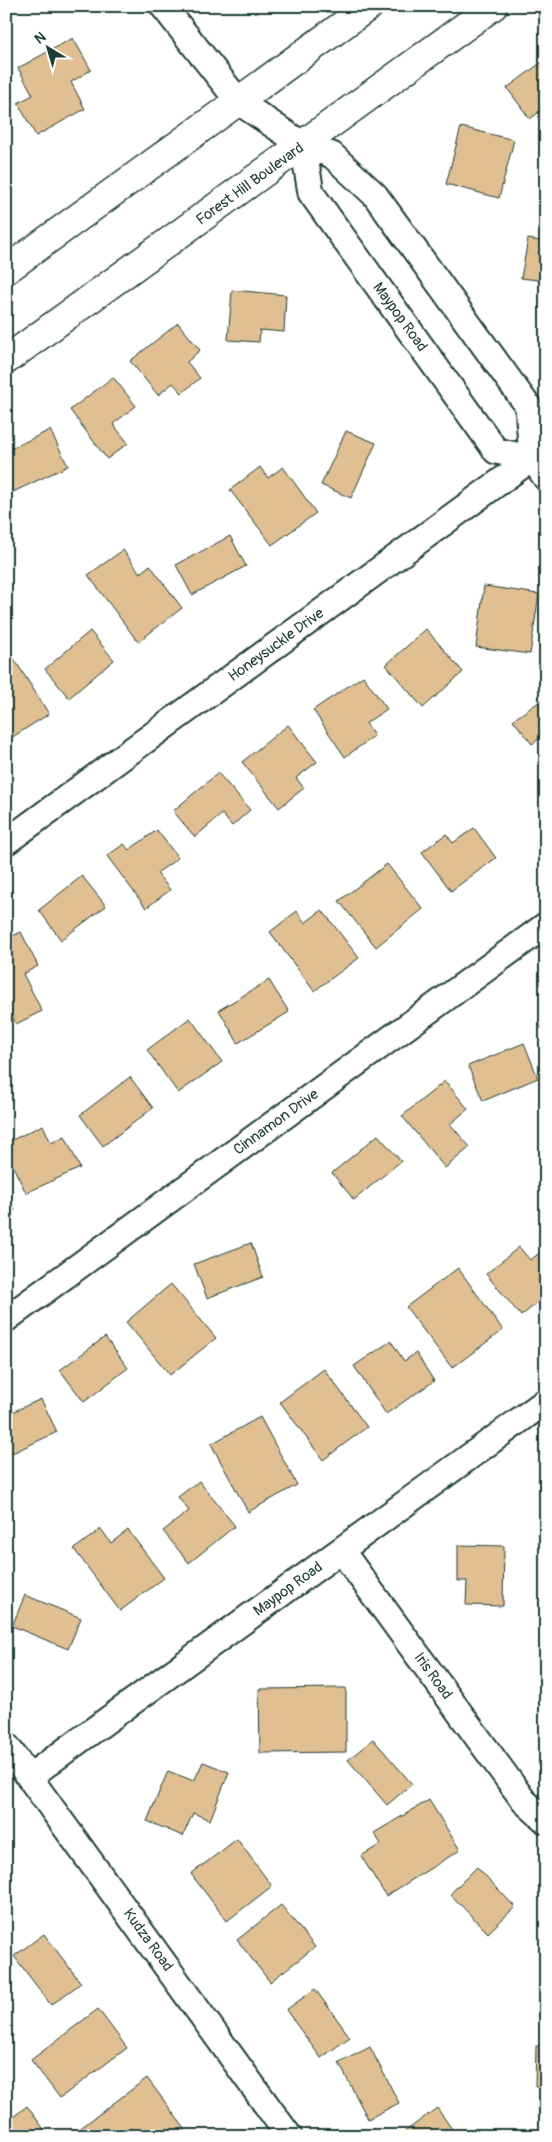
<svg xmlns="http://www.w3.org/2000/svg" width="552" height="2142" viewBox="0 0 552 2142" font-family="Pangolin,sans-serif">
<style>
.building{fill:#e0bf92;stroke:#1f3d34}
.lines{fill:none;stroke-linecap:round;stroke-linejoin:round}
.street-casing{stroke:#1f3d34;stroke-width:29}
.secondary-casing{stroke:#1f3d34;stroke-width:31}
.street{stroke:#fff;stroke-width:25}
.secondary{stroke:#fff;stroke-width:28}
.labels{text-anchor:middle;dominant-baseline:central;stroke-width:4;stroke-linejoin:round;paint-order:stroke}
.street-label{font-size:15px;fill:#1f3d34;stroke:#fff}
</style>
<rect width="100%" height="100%" fill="#fff"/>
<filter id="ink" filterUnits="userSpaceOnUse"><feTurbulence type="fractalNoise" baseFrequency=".02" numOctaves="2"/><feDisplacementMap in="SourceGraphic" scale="10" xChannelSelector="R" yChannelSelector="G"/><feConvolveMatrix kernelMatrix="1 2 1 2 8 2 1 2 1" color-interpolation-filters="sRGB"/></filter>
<g filter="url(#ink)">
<path class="building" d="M 73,38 L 91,70 L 71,82 L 85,109 L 36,136 L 18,103 L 33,95 L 18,68 Z
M 546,59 L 546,107 L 530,119 L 507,88 Z
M 461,127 L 514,140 L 499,198 L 446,184 Z
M 528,239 L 546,242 L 546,281 L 521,278 Z
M 232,290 L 286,295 L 284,332 L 260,330 L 259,342 L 228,340 Z
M 178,323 L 200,350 L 187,362 L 200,378 L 182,393 L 173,383 L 158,395 L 130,361 Z
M 113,377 L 136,406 L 113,424 L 128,443 L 107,459 L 70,410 Z
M 50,430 L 68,466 L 13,492 L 6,479 L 6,451 Z
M 346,431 L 376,443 L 351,498 L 321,485 Z
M 260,467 L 268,478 L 283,467 L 316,513 L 272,545 L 230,490 Z
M 230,536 L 246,566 L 192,595 L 176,565 Z
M 123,550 L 140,573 L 150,565 L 182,608 L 138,642 L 88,575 Z
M 484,586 L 539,594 L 530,654 L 476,647 Z
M 426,629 L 463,672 L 423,708 L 386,665 Z
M 90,631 L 114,660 L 69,698 L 45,669 Z
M 9,651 L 49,714 L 6,741 L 6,653 Z
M 363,676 L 387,709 L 366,723 L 374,736 L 345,757 L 313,710 Z
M 546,697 L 546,742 L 542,737 L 532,744 L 513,720 Z
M 288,725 L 317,762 L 296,778 L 304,788 L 279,808 L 242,762 Z
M 218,773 L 250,810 L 232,826 L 222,814 L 195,837 L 173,811 Z
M 474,828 L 496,858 L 451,891 L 422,852 L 446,834 L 453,843 Z
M 157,830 L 178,858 L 157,873 L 170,890 L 146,908 L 107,856 L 124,844 L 129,850 Z
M 387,864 L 423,909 L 376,947 L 339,901 Z
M 82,876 L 106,906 L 61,940 L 39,910 Z
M 322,910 L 359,958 L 314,991 L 270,932 L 297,911 L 305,923 Z
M 21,932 L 38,966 L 23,974 L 42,1011 L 16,1024 L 6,1004 L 6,939 Z
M 269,980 L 289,1012 L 238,1043 L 219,1010 Z
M 190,1018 L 222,1062 L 178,1093 L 147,1050 Z
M 546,1019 L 546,1033 L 539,1026 Z
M 524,1043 L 538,1078 L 483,1101 L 468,1066 Z
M 130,1077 L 153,1108 L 103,1146 L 80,1115 Z
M 445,1081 L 468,1109 L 450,1124 L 470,1147 L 445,1168 L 402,1116 Z
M 43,1125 L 51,1143 L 65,1136 L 80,1168 L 26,1193 L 6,1152 L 6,1143 Z
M 378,1135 L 401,1161 L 354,1200 L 332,1173 Z
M 6,1198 L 15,1210 L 6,1216 Z
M 251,1243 L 263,1277 L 207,1298 L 194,1264 Z
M 519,1247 L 530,1260 L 544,1250 L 546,1252 L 546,1296 L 521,1316 L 486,1274 Z
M 458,1268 L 503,1330 L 452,1368 L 406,1307 Z
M 171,1284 L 216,1338 L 170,1375 L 126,1322 Z
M 105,1337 L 128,1368 L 84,1402 L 60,1370 Z
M 391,1341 L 404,1361 L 416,1353 L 434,1381 L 386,1414 L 354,1366 Z
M 324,1369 L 367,1427 L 323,1460 L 280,1402 Z
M 41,1399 L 57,1432 L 6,1456 L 6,1415 Z
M 260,1417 L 297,1485 L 248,1512 L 211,1444 Z
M 199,1481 L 235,1526 L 189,1563 L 163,1531 L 189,1511 L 178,1497 Z
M 101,1529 L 111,1543 L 128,1530 L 164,1578 L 120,1611 L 74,1549 Z
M 458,1545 L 504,1546 L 503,1606 L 466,1605 L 467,1581 L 458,1581 Z
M 25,1595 L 81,1618 L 68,1649 L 12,1626 Z
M 346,1688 L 346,1752 L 260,1753 L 259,1689 Z
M 373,1739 L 412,1784 L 387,1805 L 348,1760 Z
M 203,1762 L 229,1772 L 210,1820 L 193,1813 L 183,1836 L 147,1821 L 168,1771 L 194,1781 Z
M 429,1800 L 460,1850 L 386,1896 L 361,1856 L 381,1844 L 374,1833 Z
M 237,1839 L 272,1886 L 227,1921 L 191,1874 Z
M 477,1867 L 515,1907 L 488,1933 L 450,1894 Z
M 281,1905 L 315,1947 L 270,1982 L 237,1940 Z
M 44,1934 L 81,1983 L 51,2005 L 14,1956 Z
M 315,1989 L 350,2037 L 321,2058 L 286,2010 Z
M 98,2009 L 127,2048 L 60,2098 L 31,2060 Z
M 536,2046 L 546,2046 L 546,2086 L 535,2086 Z
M 370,2047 L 399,2103 L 368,2119 L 339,2063 Z
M 147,2078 L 185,2129 L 176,2136 L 82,2136 L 78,2130 Z
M 27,2106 L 46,2132 L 41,2136 L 6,2136 L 6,2108 L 13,2117 Z
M 437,2108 L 457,2136 L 399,2136 Z"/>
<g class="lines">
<defs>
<path id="street" d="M 163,6 L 239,102 L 303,145 L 332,155 L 375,195 L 528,406 L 532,458 L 546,478
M 303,145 L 311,193 L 496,451 L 532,458
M 6,842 L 546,448
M 6,1319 L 546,925
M 341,1550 L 524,1801 L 546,1821
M 6,1745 L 289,2136
M 29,1777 L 546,1401"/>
<path id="secondary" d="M 6,270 L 369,6
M 6,360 L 493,6"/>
</defs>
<use href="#street" class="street-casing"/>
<use href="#secondary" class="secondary-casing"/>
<use href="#street" class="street"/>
<use href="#secondary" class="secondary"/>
</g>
</g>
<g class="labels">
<g class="street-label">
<text transform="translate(250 184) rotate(-36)">Forest Hill Boulevard</text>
<text transform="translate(400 317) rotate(54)">Maypop Road</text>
<text transform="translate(276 645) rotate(-36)">Honeysuckle Drive</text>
<text transform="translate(276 1122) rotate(-36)">Cinnamon Drive</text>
<text transform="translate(288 1589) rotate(-36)">Maypop Road</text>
<text transform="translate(433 1676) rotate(54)">Iris Road</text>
<text transform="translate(148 1940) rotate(54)">Kudza Road</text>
</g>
</g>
<rect width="552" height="2142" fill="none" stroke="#fff" stroke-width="25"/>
<rect x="12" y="12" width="527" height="2117" fill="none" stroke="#1f3d34" stroke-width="2" filter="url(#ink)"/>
<g transform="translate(48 48) rotate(322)" stroke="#ffffff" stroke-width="4" paint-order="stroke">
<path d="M0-4L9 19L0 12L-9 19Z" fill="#1f3d34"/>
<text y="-8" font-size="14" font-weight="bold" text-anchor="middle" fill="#1f3d34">N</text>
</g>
</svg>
